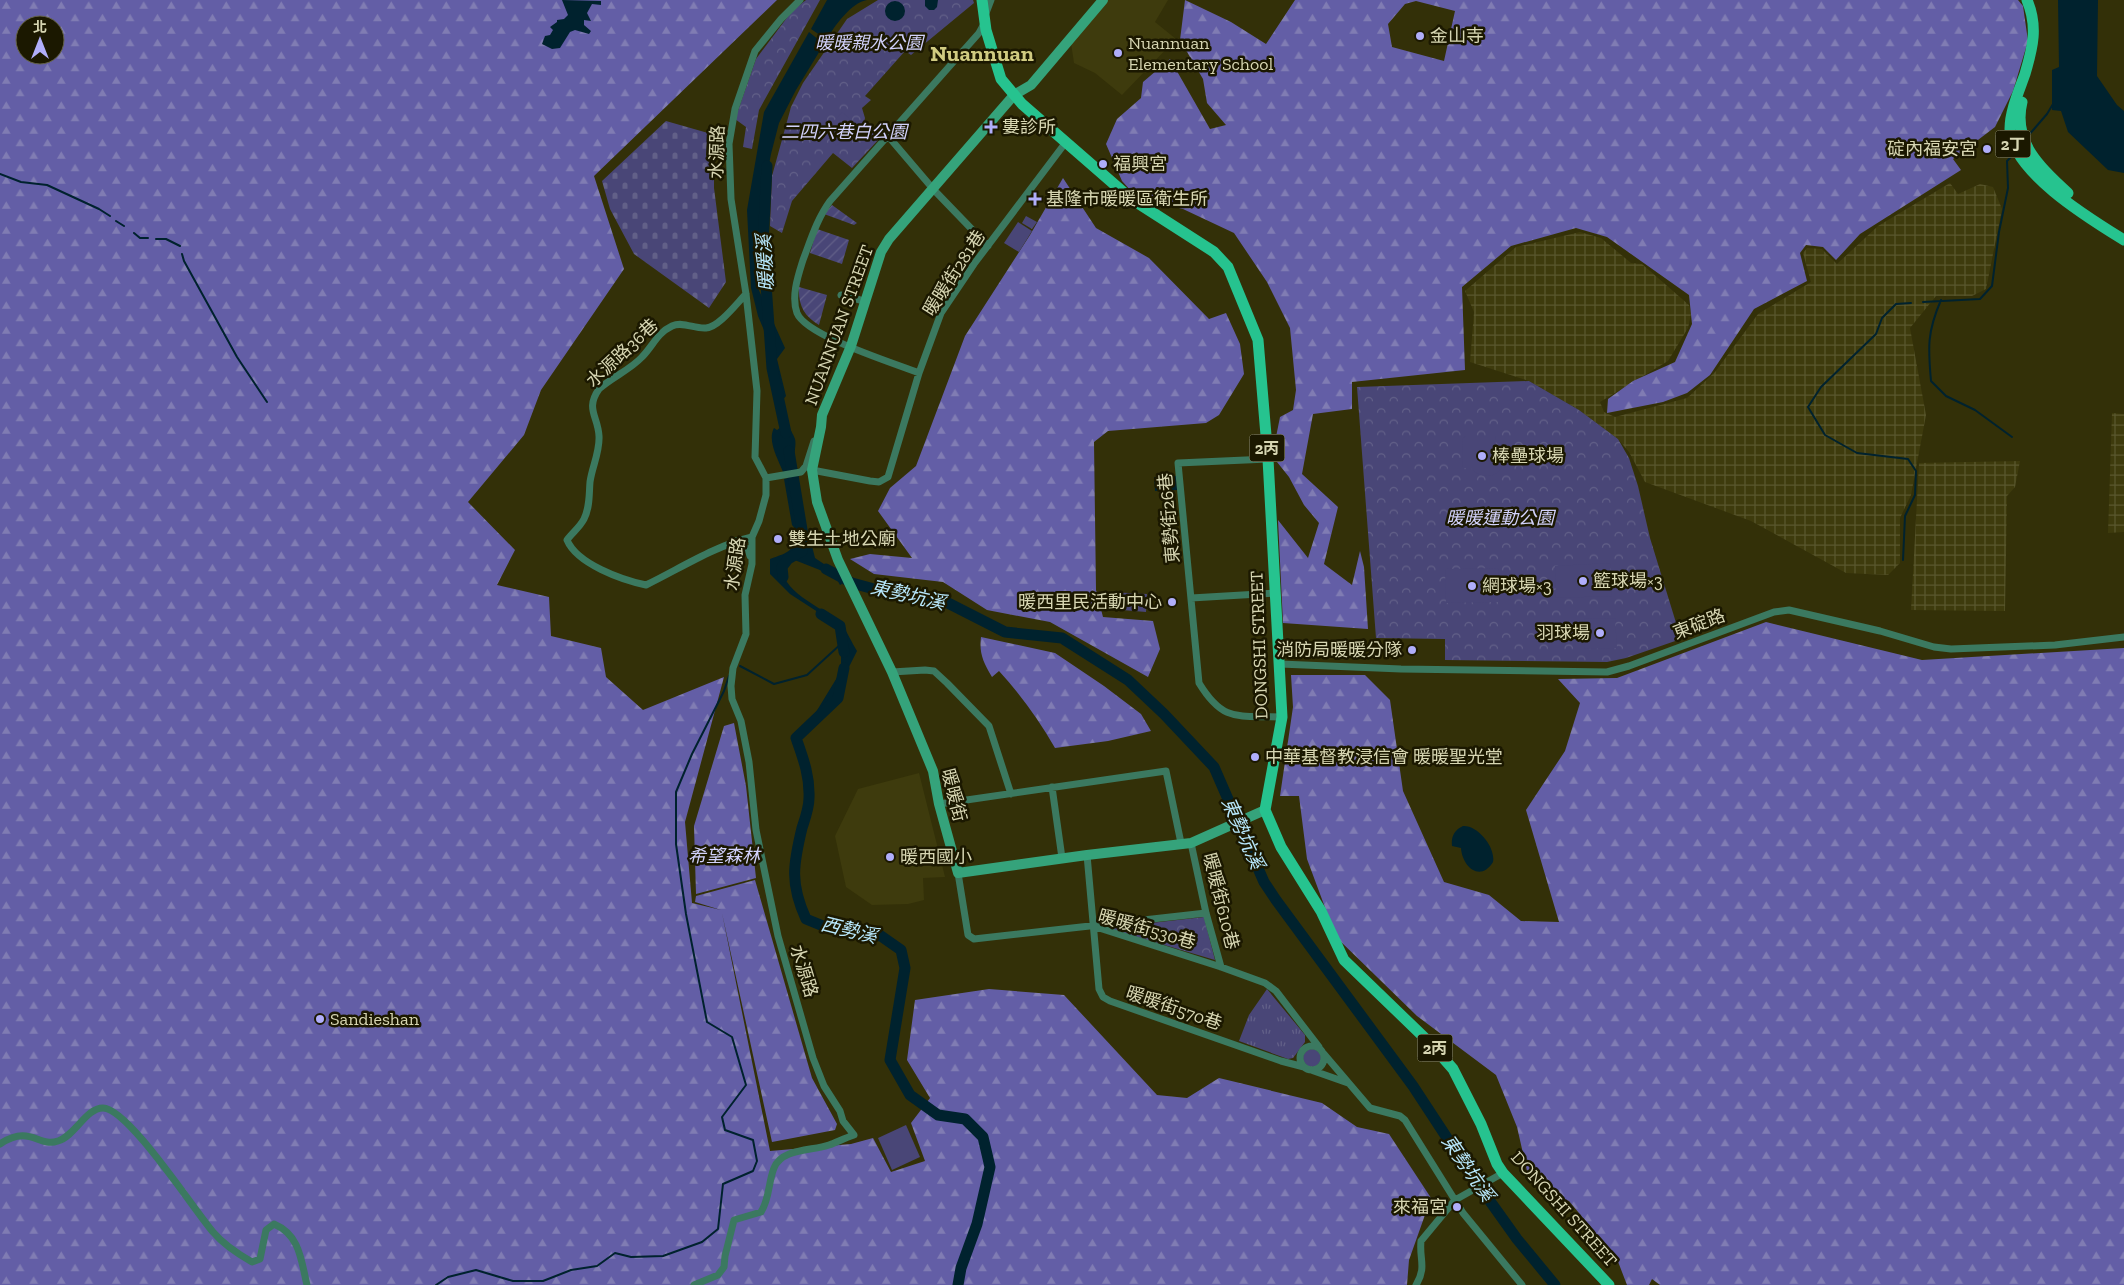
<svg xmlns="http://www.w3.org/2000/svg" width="2124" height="1285" viewBox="0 0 2124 1285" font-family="'Zilla Slab','Noto Sans TC',serif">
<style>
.built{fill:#3e3b0d}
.industrial{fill:url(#industrial-grid)}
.grass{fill:url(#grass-tufts)}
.forest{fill:url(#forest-firs);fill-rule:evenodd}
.cemetery{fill:url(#cemetery-stones)}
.park{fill:url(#park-crowns)}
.garden{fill:url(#garden-furrows)}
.pitch{fill:#494677}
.water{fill:#00222e}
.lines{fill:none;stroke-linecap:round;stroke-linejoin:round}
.stream{stroke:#00222e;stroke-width:2}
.river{stroke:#00222e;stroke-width:11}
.street{stroke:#3b7960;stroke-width:7}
.secondary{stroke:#35a37b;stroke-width:10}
.primary{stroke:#26c38f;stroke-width:11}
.poi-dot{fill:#b0aefa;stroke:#1b1800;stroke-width:2}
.labels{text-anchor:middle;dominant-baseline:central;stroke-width:5;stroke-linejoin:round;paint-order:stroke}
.shield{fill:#1b1800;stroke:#9f9d7d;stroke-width:1}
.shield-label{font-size:16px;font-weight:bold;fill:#d7d6b2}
.poi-label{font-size:18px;fill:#d7d6b2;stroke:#1b1800;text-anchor:start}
.park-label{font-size:18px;font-style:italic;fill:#d2d2fb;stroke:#1b1800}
.street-label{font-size:18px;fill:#d7d6b2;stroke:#1b1800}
.water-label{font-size:19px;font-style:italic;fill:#b8e8fc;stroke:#1b1800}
.district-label{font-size:22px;font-weight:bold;fill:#d0cb81;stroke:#1b1800}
</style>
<defs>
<pattern id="industrial-grid" width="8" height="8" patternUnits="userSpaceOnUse" patternTransform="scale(1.25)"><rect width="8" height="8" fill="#3e3b0d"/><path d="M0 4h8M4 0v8" fill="none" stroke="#59572e"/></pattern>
<pattern id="grass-tufts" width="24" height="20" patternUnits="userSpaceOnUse" patternTransform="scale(1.25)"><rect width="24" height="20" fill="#494677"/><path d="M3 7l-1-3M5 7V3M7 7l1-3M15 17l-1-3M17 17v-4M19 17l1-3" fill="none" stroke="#626088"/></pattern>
<pattern id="forest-firs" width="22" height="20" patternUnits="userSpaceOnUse" patternTransform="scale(1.25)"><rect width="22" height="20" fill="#635ea6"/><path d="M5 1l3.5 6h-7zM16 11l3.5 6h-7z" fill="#807cb3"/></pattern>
<pattern id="cemetery-stones" width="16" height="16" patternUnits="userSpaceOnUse" patternTransform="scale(1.25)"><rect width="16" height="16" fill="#494677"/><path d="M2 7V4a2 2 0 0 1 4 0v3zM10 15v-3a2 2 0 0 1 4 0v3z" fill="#626088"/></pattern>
<pattern id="park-crowns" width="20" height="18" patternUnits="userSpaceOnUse" patternTransform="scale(1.25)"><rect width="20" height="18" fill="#494677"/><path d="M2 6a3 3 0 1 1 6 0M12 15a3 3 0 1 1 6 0" fill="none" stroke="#626088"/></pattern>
<pattern id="garden-furrows" width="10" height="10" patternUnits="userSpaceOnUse" patternTransform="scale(1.25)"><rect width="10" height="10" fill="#494677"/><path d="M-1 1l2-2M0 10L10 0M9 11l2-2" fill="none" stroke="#626088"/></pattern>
</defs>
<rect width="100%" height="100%" fill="#333008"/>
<path class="built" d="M 1106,0 L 1168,0 L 1155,22 L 1176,39 L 1122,95 L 1095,73 L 1074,63 L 1071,43 Z
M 919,773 L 945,877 L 923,878 L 924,900 L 908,904 L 872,905 L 846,887 L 835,836 L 858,789 Z"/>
<path class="industrial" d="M 1950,183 L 1958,194 L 1980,184 L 1993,187 L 2002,209 L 1986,289 L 1972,296 L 1936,296 L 1910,328 L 1926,415 L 1911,495 L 1900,518 L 1900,563 L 1888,575 L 1846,573 L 1751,521 L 1645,482 L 1629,452 L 1618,439 L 1579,410 L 1529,381 L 1470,362 L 1474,312 L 1465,291 L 1516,247 L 1580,232 L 1601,238 L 1631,263 L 1642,264 L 1689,305 L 1691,314 L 1688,328 L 1668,361 L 1600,402 L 1604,412 L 1615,417 L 1687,398 L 1715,372 L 1758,314 L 1811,282 L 1803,253 L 1807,248 L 1822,249 L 1837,264 L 1878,226 Z
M 2112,413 L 2124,414 L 2124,532 L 2108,533 Z
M 2020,461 L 2015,487 L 2007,496 L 2005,611 L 1911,610 L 1919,463 Z"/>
<path class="grass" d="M 1267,989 L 1305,1035 L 1305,1042 L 1293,1058 L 1288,1059 L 1239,1041 L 1249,1015 Z
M1303 1058a9 9 0 1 1 18 0a9 9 0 1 1-18 0Z"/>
<path class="forest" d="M 0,0 L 777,0 L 594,176 L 624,269 L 541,390 L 524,435 L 468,502 L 515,550 L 497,585 L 549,597 L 551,636 L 601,648 L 606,677 L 643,710 L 724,677 L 685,822 L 692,903 L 721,910 L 695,902 L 696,896 L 755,880 L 812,1078 L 837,1124 L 835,1130 L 772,1142 L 722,913 L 770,1151 L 851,1144 L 873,1138 L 891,1172 L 925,1161 L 911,1123 L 930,1098 L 907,1060 L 915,1000 L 989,989 L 1064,995 L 1157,1095 L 1187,1098 L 1219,1078 L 1322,1103 L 1357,1127 L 1389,1134 L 1431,1198 L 1409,1260 L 1407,1285 L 0,1285 ZM 25,25 L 55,25 L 55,55 L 25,55 Z
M 1185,0 L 1231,22 L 1266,44 L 1295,0 L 2018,0 L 2023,6 L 2028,41 L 2013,91 L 1995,127 L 1953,159 L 1961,170 L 1860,234 L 1836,260 L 1823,247 L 1806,245 L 1800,253 L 1807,281 L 1754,309 L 1710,375 L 1687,393 L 1663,402 L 1607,413 L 1608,399 L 1633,381 L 1675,362 L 1692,324 L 1689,295 L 1607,237 L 1576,228 L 1511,246 L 1462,287 L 1465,370 L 1352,382 L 1352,409 L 1313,414 L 1302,474 L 1338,507 L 1324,564 L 1352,585 L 1360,551 L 1364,567 L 1368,629 L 1283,623 L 1278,520 L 1308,558 L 1319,523 L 1304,505 L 1289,477 L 1277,462 L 1276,437 L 1280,417 L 1293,410 L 1296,390 L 1290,328 L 1267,282 L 1234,233 L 1183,209 L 1153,202 L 1132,192 L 1122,181 L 1106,144 L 1117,119 L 1141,98 L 1143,82 L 1170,59 L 1210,129 L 1226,125 L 1207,103 L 1203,79 L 1180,40 ZM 1416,1 L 1455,11 L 1444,61 L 1392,47 L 1388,24 L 1405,4 Z
M 1063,178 L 1096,228 L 1149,258 L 1209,319 L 1226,313 L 1240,344 L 1244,374 L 1219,415 L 1206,423 L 1108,431 L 1094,442 L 1096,590 L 1103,617 L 1153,621 L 1160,649 L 1148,677 L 1050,622 L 987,610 L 943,582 L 874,574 L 850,559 L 870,554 L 912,558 L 878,511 L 890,488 L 916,466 L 965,336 L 1030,235 Z
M 1766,622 L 1922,660 L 2124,648 L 2124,1285 L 1660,1285 L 1652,1279 L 1649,1285 L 1627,1285 L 1617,1259 L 1569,1201 L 1551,1195 L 1527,1171 L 1517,1127 L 1496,1075 L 1417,1016 L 1336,937 L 1307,859 L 1299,796 L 1280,796 L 1293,707 L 1291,675 L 1365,675 L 1390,700 L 1403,791 L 1444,882 L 1489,895 L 1521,921 L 1559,922 L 1526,810 L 1565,751 L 1580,703 L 1558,679 L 1617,678 Z
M 981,637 L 1055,653 L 1104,686 L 1141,714 L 1151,731 L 1108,741 L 1055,748 C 1039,720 1021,695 999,671 L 992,677 C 983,662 979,653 981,637 Z
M 734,723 L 746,786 L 756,878 L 696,894 L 694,826 L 724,726 Z"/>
<path class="cemetery" d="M 666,121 L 708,133 L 706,155 L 714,171 L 714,188 L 726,282 L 709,308 L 634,254 L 610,209 L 602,181 Z"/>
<path class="park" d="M 806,0 L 820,0 L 759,110 L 752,149 L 743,147 L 746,127 L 735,119 L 756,59 L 792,11 Z
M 878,0 L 973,0 L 974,3 L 911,55 L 905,51 L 865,96 L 871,100 L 862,108 L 865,118 L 864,122 L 867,128 L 880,138 L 852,168 L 833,153 L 792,201 L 782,233 L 770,226 L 772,176 L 791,107 L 803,83 L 847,19 Z
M 1026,216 L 1037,222 L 1032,229 L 1022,223 Z
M 1529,381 L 1579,410 L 1618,439 L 1629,458 L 1638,486 L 1650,538 L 1681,639 L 1626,658 L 1607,662 L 1445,660 L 1445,639 L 1376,638 L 1357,387 Z
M 1204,917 L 1215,960 L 1107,928 Z"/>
<path class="garden" d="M 832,205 L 857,223 L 854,225 L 824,214 Z
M 817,229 L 849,240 L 842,264 L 810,253 Z
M 799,287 L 827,295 L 819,325 C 804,316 798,305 799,287 Z"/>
<path class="pitch" d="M 842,112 L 856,125 L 837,146 L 823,134 Z
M 1018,222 L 1032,231 L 1019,252 L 1004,243 Z
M 1466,436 L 1495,436 C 1495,449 1503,450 1503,461 C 1502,479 1480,480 1471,468 L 1463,468 L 1462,439 Z
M 1610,563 L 1612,596 L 1556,598 L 1555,566 Z
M 1498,568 L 1500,602 L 1446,603 L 1445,569 Z
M 1111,592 L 1147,594 L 1146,612 L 1110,609 Z
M 1615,618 L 1617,648 L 1585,649 L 1584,619 Z
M 1183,932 L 1204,939 L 1200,953 L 1178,945 Z
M 906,1125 L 920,1157 L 892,1170 L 878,1138 Z"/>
<path class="water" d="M 562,0 L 601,1 L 601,5 L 592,4 L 587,13 L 591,21 L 584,20 L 584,25 L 591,31 L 589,34 L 575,30 L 570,32 L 560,48 L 552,49 L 542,44 L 545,36 L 550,35 L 553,30 L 550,27 L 557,22 L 557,20 L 564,19 L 568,15 Z
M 827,0 L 867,0 C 852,2 833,27 827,40 L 811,29 Z
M 925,0 L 938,0 L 937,7 L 934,10 L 929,10 L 925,6 Z
M 2058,0 L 2098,0 L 2097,76 L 2117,105 L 2124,111 L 2124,173 L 2108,170 L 2068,132 L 2061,111 L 2052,110 L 2052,70 L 2059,67 Z
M885 11a10 10 0 1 1 20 0a10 10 0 1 1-20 0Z
M 809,32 L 824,44 L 796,90 L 779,123 L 771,154 L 762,202 L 757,286 L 785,348 L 777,359 L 786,396 C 770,413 791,425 795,439 C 797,446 792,464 791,471 L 783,472 C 778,459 767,441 774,428 L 777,430 L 781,427 L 776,406 L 780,394 L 779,379 L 768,365 L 774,338 L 766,335 L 758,316 L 751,288 L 747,210 L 764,112 Z
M 1176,476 L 1177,490 L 1155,491 L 1154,477 Z
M 792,477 L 800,523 L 809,534 L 807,540 L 812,546 L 815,558 L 836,572 L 842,584 L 840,585 L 835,576 L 787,557 C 767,588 826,608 841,624 C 847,631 852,643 857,651 L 823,719 L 816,712 L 841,671 L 841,627 L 790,594 L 770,574 L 770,559 C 789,552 794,552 797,531 L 792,525 L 784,479 Z
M 1463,826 C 1478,825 1496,848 1493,862 C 1480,883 1462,866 1461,848 L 1452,846 C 1451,837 1454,830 1463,826 Z"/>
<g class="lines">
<path class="stream" d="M 2028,136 L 2047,114 L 2053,104
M 0,174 L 21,182 L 47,185 L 99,209 L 110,216
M 116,221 L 124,226
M 134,233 L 140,238 L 148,238
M 156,239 L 166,239 L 180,246
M 182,254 L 184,261 L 237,357 L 267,402
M 1941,300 C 1927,332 1928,348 1931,381 L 1946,396 L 1975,410 L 2012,437
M 1923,302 L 1980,299 L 1992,286 L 1999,232 L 2008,188 L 2007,161 L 2012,156
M 1903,560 L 1905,516 L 1915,495 L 1916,471 L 1908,459 L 1857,453 L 1825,435 L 1808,407 L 1821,387 L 1876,334 L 1882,318 L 1896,304 L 1911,303
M 740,666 L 774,684 L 807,675 L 842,643
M 436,1285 L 448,1277 L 476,1270 L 513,1281 L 543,1281 L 571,1270 L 597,1266 L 615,1253 L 631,1257 L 663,1256 L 702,1242 L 718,1229 L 723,1184 L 753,1171 L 757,1161 L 753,1140 L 725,1130 L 722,1117 L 746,1085 L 732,1037 L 707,1022 L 686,914 L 676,844 L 676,792 L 692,754 L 724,691 L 729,676"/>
<path class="river" d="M 767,166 L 763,243 L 772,368 L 786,433
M 789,451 L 804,542
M 826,569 L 852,583 L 874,589 L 944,601 L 1005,632 L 1062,638 L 1128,680 L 1164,714 L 1214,767 L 1264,882 L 1276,900 L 1413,1086 L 1472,1176 L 1517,1239 L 1555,1285
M 783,577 L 782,567 L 788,559 L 802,551
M 821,614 L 840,626 L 844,652
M 844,668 L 838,698 L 796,738 C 803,758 810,776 809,798 C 809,808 805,819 802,828 C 793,865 790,884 806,919 L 828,928 L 881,936 L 901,950 L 905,968 L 890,1060 L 910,1095 L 938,1115 L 965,1119 L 983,1137 L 990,1167 L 977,1224 L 961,1268 L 958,1285"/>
<path class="street" d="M 986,13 L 991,0
M 888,136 L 934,190 L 988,246
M 746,294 C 737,303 719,327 706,328 C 694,329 683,321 672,326 C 657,333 653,346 642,357 C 630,370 612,377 599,389 C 585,409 598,416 599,436 C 600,452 592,467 590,482 C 589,494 590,507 584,519 C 580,527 572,533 567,540 C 577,564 622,580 646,585 C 681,568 714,546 752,537
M 841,295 L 864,301
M 919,373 C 894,363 806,336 797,313 C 791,296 798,276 803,260 C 811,239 817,219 830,201 L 979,33 L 984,24
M 1268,459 L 1178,463 L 1199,683 C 1224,724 1239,715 1282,717
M 812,470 L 870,481 L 879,482 L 888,477 L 919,373 L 941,313 L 974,264 L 1066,142
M 766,478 L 801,472 L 806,466 L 814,441
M 736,541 L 740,546 L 748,549 L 750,556
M 1191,598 L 1275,593
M 1280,664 L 1401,669 L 1607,672 L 1629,666 L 1774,612 L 1789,610 L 1880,631 L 1934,647 L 1951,649 L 2055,645 L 2124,637
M 892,672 L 925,670 L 934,671 L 947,683 L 989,726 L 1011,794
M 1052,787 L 1062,858
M 939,804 L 1166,771 L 1181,843
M 1191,843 L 1206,913 L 1221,967
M 1087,855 L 1099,989 L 1103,997 L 1110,1001 L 1281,1061 L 1304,1067
M 958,873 L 968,935 L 974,939 L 1206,913
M 1096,927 L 1221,967 L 1265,983 L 1276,991 L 1319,1047
M1300 1058a12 12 0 1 1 24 0a12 12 0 1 1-24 0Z
M 1324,1054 L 1370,1108 L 1400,1116 L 1405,1120 L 1463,1213 L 1522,1285
M 1311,1070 L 1348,1083
M 0,1144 C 31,1124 38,1148 58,1141 C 75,1136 86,1108 103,1108 C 128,1108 194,1210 213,1232 C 224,1245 238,1254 252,1262 L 260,1259 L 266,1230 L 274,1224 C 300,1235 301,1260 307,1285
M 694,1285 L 718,1275 L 724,1267 L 725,1256 L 734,1220 L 761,1212 C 770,1198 768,1183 774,1168 C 782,1148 812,1151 829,1145 C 837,1142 845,1138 854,1135 L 843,1121 L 840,1111 L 824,1086 L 813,1058 L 778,936 L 756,830 L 749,762 L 741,721 L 732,699 L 731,686 L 733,668 L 746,634 L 745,595 L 752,564 L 752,537 L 759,521 L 766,495 L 766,478 L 755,457 L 757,391 L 746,294 L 731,199 L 729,144 L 735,109 L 755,51 L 781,19 L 800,0
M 1416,1285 C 1427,1267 1419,1259 1421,1241 L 1455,1200 L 1503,1173"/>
<path class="secondary" d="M 1103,0 L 1031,85 L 1014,95 L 889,239 L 881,252 L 851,346 L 822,415 L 821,427 L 812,470 L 817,502 L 838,560 L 892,672 L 933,771 L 939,804 L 958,873 L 1087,855 L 1191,843 L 1265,810"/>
<path class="primary" d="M 982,0 L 986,30 L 1001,79 L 1022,104 L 1130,198 L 1214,252 L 1228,267 L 1258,340 L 1268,459 L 1282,717 L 1265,810 L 1281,847 L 1321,911 L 1344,960 L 1431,1044 L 1453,1069 L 1481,1124 L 1497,1164 L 1503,1173 L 1609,1285
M 2027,0 C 2038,26 2033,47 2025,74 C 2019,91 2010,111 2010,129 C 2012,172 2090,219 2124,240
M 2022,102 C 2012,142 2041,169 2068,193"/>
</g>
<g class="poi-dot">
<circle cx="1420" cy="36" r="5"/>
<circle cx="1118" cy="53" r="5"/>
<path d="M988.5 119.5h5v5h5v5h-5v5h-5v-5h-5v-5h5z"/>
<circle cx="1987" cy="149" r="5"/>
<circle cx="1103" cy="164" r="5"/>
<path d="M1032.5 191.5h5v5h5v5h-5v5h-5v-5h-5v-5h5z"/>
<circle cx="1482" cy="456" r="5"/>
<circle cx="778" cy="539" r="5"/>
<circle cx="1583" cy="581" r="5"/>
<circle cx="1472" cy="586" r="5"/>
<circle cx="1172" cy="602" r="5"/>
<circle cx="1600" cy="633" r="5"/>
<circle cx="1412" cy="650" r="5"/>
<circle cx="1255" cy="757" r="5"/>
<circle cx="890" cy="857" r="5"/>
<circle cx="320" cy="1019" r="5"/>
<circle cx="1457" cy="1207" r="5"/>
</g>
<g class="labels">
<g class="shield">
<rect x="1995.5" y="130.5" width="35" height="27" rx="4"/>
<rect x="1249.5" y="434.5" width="35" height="27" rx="4"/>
<rect x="1417.5" y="1034.5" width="35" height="27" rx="4"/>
</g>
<g class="shield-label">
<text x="2013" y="144">2丁</text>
<text x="1267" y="448">2丙</text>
<text x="1435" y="1048">2丙</text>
</g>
<g class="poi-label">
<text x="1430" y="36">金山寺</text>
<text x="1128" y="43">Nuannuan<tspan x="1128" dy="21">Elementary School</tspan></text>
<text x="1002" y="127">婁診所</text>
<text x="1977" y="149" text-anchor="end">碇內福安宮</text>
<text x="1113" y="164">福興宮</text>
<text x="1046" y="199">基隆市暖暖區衛生所</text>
<text x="1492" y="456">棒壘球場</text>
<text x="788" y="539">雙生土地公廟</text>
<text x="1593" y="581">籃球場×3</text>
<text x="1482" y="586">網球場×3</text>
<text x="1162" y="602" text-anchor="end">暖西里民活動中心</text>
<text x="1590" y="633" text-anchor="end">羽球場</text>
<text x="1402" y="650" text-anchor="end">消防局暖暖分隊</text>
<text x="1265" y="757">中華基督教浸信會 暖暖聖光堂</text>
<text x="900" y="857">暖西國小</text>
<text x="330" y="1019">Sandieshan</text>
<text x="1447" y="1207" text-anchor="end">來福宮</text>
</g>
<g class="park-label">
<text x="869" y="43">暖暖親水公園</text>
<text x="844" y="132">二四六巷白公園</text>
<text x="1500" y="518">暖暖運動公園</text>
<text x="724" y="856">希望森林</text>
</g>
<g class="street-label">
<text transform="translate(717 152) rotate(-88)">水源路</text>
<text transform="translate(954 273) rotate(-57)">暖暖街281巷</text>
<text transform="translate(839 325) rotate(-70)">NUANNUAN STREET</text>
<text transform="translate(622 353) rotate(-43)">水源路36巷</text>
<text transform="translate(1169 518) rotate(-95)">東勢街26巷</text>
<text transform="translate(735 564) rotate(-82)">水源路</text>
<text transform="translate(1699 624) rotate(-21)">東碇路</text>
<text transform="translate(1259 645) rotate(-92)">DONGSHI STREET</text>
<text transform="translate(954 795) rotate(76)">暖暖街</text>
<text transform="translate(1221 901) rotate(76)">暖暖街610巷</text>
<text transform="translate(1147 929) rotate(16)">暖暖街530巷</text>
<text transform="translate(804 971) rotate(73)">水源路</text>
<text transform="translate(1174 1008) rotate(19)">暖暖街570巷</text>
<text transform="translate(1564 1209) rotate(48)">DONGSHI STREET</text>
</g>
<g class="water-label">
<text transform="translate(765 263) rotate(-93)">暖暖溪</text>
<text transform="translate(908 595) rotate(13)">東勢坑溪</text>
<text transform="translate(1243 833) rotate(66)">東勢坑溪</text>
<text transform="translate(849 930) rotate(14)">西勢溪</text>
<text transform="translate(1468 1168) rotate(55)">東勢坑溪</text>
</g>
<g class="district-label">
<text x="982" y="53">Nuannuan</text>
</g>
</g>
<g transform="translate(40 40)"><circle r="24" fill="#1b1800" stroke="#666447"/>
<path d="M0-4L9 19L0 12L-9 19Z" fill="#b0aefa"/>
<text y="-8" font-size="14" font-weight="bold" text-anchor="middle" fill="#d7d6b2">北</text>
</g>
</svg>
